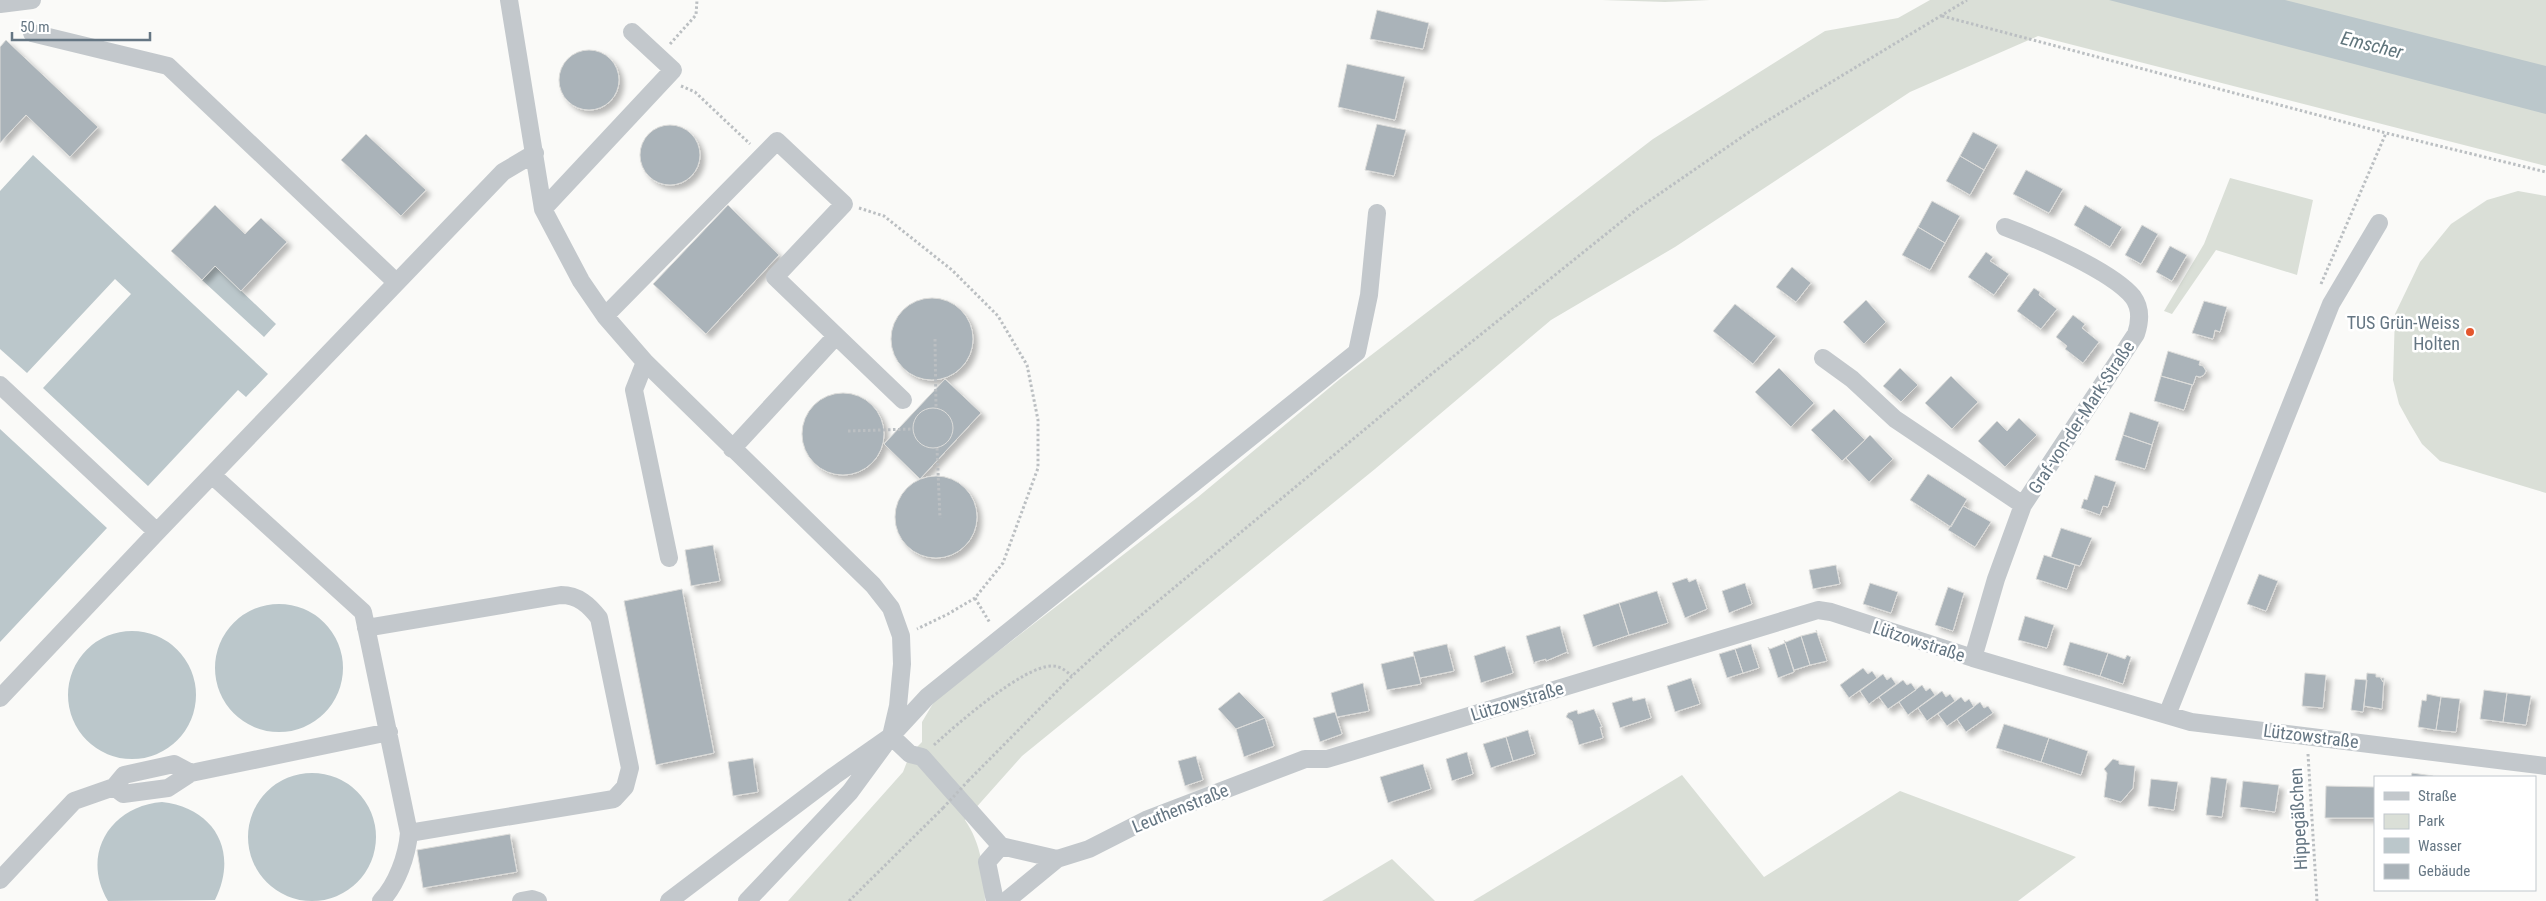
<svg xmlns="http://www.w3.org/2000/svg" width="2546" height="901" viewBox="0 0 2546 901" font-family="'Roboto Condensed',sans-serif">
<style>
.green{fill:#dadfd7}
.water{fill:#bbc7cb}
.building{fill:#aab3b9;stroke:#dcdcda;filter:url(#shadow)}
.lines{fill:none;stroke-linecap:round;stroke-linejoin:round}
.path{stroke:#bbbfc2;stroke-width:3;stroke-dasharray:2.5 2.5;stroke-linecap:butt}
.minor{stroke:#c3c8cc;stroke-width:18}
.path-bridge{stroke:#bbbfc2;stroke-width:3;stroke-dasharray:2.5 2.5;stroke-linecap:butt}
.poi-dot{fill:#e4572e;stroke:#fff;stroke-width:2}
.labels{text-anchor:middle;dominant-baseline:central;stroke-width:5;stroke-linejoin:round;paint-order:stroke}
.poi-label{font-size:18px;fill:#657683;stroke:#fff;text-anchor:end}
.street-label{font-size:18px;fill:#657683;stroke:#fff}
.water-label{font-size:19px;font-style:italic;fill:#60757c;stroke:#fff}
</style>
<defs>
<filter id="shadow"><feDropShadow dx="4.5" dy="4.5" stdDeviation="2.5" flood-color="#0004"/></filter>
</defs>
<rect width="100%" height="100%" fill="#fafaf8"/>
<path class="green" d="M 1602,0 L 1710,0 L 1665,2 Z
M 1930,0 L 2546,0 L 2546,166 L 2038,36 L 1910,92 L 1675,247 L 1551,320 L 1375,469 L 1022,756 L 965,820 C 981,843 985,873 985,901 L 788,901 L 903,772 L 910,754 L 922,742 L 922,722 L 935,700 L 1198,497 L 1340,379 L 1653,139 L 1825,31 L 1898,18 Z
M 2230,178 L 2313,200 L 2297,275 L 2216,250 L 2172,314 L 2164,311 L 2204,244 Z
M 2518,191 L 2546,196 L 2546,493 L 2440,461 L 2422,444 L 2410,424 L 2399,404 L 2393,380 L 2395,314 L 2420,262 L 2451,224 L 2487,200 Z
M 1682,775 L 1764,877 L 1900,791 L 2076,857 L 2018,901 L 1473,901 Z
M 1392,859 L 1435,901 L 1322,901 Z"/>
<path class="water" d="M 2109,0 L 2285,0 L 2546,66 L 2546,114 Z
M 33,155 L 268,374 L 246,397 L 238,390 L 148,486 L 43,388 L 131,294 L 115,279 L 27,373 L 0,349 L 0,191 Z
M 215,266 L 276,324 L 264,337 L 202,280 Z
M 0,429 L 107,528 L 0,642 Z
M215 668a64 64 0 1 1 128 0a64 64 0 1 1-128 0Z
M68 695a64 64 0 1 1 128 0a64 64 0 1 1-128 0Z
M248 837a64 64 0 1 1 128 0a64 64 0 1 1-128 0Z
M 162,802 C 215,808 239,852 215,900 L 108,901 C 80,854 111,806 162,802 Z"/>
<path class="building" d="M 1377,10 L 1429,23 L 1423,49 L 1370,39 Z
M 6,40 L 98,127 L 70,157 L 26,115 L 0,143 L 0,47 Z
M559 80a30 30 0 1 1 60 0a30 30 0 1 1-60 0Z
M 1347,64 L 1405,77 L 1395,120 L 1338,107 Z
M 1377,124 L 1406,130 L 1394,176 L 1365,170 Z
M640 155a30 30 0 1 1 60 0a30 30 0 1 1-60 0Z
M 1973,132 L 1998,145 L 1984,170 L 1960,156 Z
M 366,134 L 426,190 L 401,216 L 341,160 Z
M 1960,156 L 1984,170 L 1970,195 L 1946,181 Z
M 2026,170 L 2063,189 L 2049,213 L 2013,194 Z
M 1932,201 L 1960,216 L 1945,243 L 1918,227 Z
M 215,205 L 245,234 L 261,218 L 287,242 L 241,291 L 215,266 L 202,280 L 171,251 Z
M 728,205 L 779,255 L 706,334 L 653,284 Z
M 2085,205 L 2122,227 L 2110,247 L 2074,225 Z
M 2142,225 L 2158,234 L 2141,264 L 2125,255 Z
M 1918,227 L 1945,243 L 1930,270 L 1902,255 Z
M 2170,246 L 2187,255 L 2172,281 L 2156,272 Z
M 1986,252 L 1993,257 L 1990,261 L 2009,274 L 1994,295 L 1968,277 Z
M 1792,267 L 1811,283 L 1796,302 L 1776,287 Z
M 2034,288 L 2040,292 L 2039,295 L 2057,309 L 2041,329 L 2017,311 Z
M891 339a41 41 0 1 1 82 0a41 41 0 1 1-82 0Z
M 1866,300 L 1886,322 L 1864,344 L 1843,322 Z
M 2204,301 L 2227,307 L 2220,332 L 2215,330 L 2213,339 L 2192,333 Z
M 1735,304 L 1776,336 L 1753,364 L 1713,331 Z
M 2073,315 L 2085,324 L 2082,328 L 2099,342 L 2083,363 L 2065,349 L 2067,346 L 2056,337 Z
M 2168,351 L 2200,361 L 2199,365 L 2203,366 L 2206,371 L 2204,375 L 2200,377 L 2196,376 L 2193,385 L 2161,376 Z
M 1779,368 L 1814,403 L 1791,427 L 1755,392 Z
M 1900,368 L 1918,385 L 1901,402 L 1883,386 Z
M 1951,376 L 1978,402 L 1952,429 L 1925,403 Z
M 2161,376 L 2192,385 L 2184,410 L 2154,401 Z
M 945,379 L 981,413 L 920,479 L 884,444 Z
M802 434a41 41 0 1 1 82 0a41 41 0 1 1-82 0Z
M913 428a20 20 0 1 1 40 0a20 20 0 1 1-40 0Z
M 1834,409 L 1865,440 L 1842,461 L 1811,430 Z
M 2130,412 L 2159,422 L 2152,445 L 2123,435 Z
M 2019,418 L 2037,435 L 2005,467 L 1978,441 L 1997,421 L 2007,431 Z
M 1870,435 L 1893,459 L 1869,482 L 1846,458 Z
M 2123,435 L 2152,445 L 2145,469 L 2115,460 Z
M 1928,474 L 1967,499 L 1951,527 L 1910,500 Z
M 2095,475 L 2116,482 L 2108,507 L 2103,506 L 2100,515 L 2081,508 L 2084,499 L 2087,500 Z
M895 517a41 41 0 1 1 82 0a41 41 0 1 1-82 0Z
M 1963,506 L 1991,522 L 1975,547 L 1948,530 Z
M 2061,528 L 2092,538 L 2080,566 L 2051,557 Z
M 713,545 L 720,581 L 691,586 L 685,550 Z
M 2044,555 L 2075,565 L 2067,589 L 2036,579 Z
M 1836,565 L 1840,584 L 1813,589 L 1809,570 Z
M 2259,574 L 2278,581 L 2266,611 L 2247,604 Z
M 1687,578 L 1689,582 L 1696,579 L 1707,609 L 1685,618 L 1672,583 Z
M 1745,583 L 1752,604 L 1729,613 L 1722,591 Z
M 1870,583 L 1898,592 L 1891,613 L 1863,604 Z
M 1948,587 L 1964,593 L 1953,631 L 1935,625 Z
M 682,589 L 714,753 L 656,765 L 624,601 Z
M 1657,591 L 1668,623 L 1629,635 L 1619,603 Z
M 1619,603 L 1629,635 L 1593,647 L 1583,615 Z
M 2025,616 L 2054,625 L 2047,648 L 2018,640 Z
M 1560,626 L 1568,654 L 1567,652 L 1546,661 L 1546,659 L 1535,662 L 1534,664 L 1526,636 Z
M 1816,630 L 1827,661 L 1810,665 L 1801,636 L 1817,632 Z
M 1801,636 L 1810,665 L 1794,670 L 1784,640 L 1786,642 Z
M 2070,642 L 2108,653 L 2100,676 L 2063,665 Z
M 1785,643 L 1794,672 L 1778,678 L 1768,647 L 1770,649 Z
M 1447,644 L 1454,671 L 1420,678 L 1413,652 Z
M 1751,644 L 1759,668 L 1743,673 L 1735,649 Z
M 1505,646 L 1513,673 L 1481,683 L 1474,656 Z
M 1735,649 L 1743,673 L 1727,678 L 1719,654 Z
M 2108,653 L 2125,659 L 2127,655 L 2131,657 L 2123,684 L 2100,676 Z
M 1414,656 L 1421,684 L 1387,690 L 1381,664 Z
M 1863,668 L 1868,674 L 1872,671 L 1877,678 L 1849,698 L 1840,685 Z
M 2305,673 L 2326,675 L 2323,708 L 2302,706 Z
M 2367,673 L 2376,674 L 2376,677 L 2380,677 L 2383,682 L 2381,678 L 2384,678 L 2382,709 L 2364,706 Z
M 1883,674 L 1887,680 L 1891,677 L 1896,684 L 1869,704 L 1860,691 Z
M 1691,678 L 1700,704 L 1675,712 L 1667,686 Z
M 2355,679 L 2367,680 L 2363,712 L 2351,710 Z
M 1903,680 L 1907,685 L 1911,683 L 1916,690 L 1888,709 L 1879,697 Z
M 1363,683 L 1369,711 L 1337,717 L 1331,693 Z
M 1922,685 L 1926,691 L 1930,688 L 1935,695 L 1908,715 L 1899,702 Z
M 2484,690 L 2507,693 L 2503,722 L 2480,719 Z
M 1942,691 L 1946,697 L 1950,694 L 1955,701 L 1927,721 L 1918,708 Z
M 1239,692 L 1265,718 L 1236,729 L 1218,709 Z
M 2507,693 L 2531,696 L 2526,725 L 2503,722 Z
M 2427,694 L 2441,697 L 2436,730 L 2418,727 L 2422,700 L 2426,701 Z
M 1632,697 L 1633,701 L 1645,698 L 1651,718 L 1620,728 L 1612,703 Z
M 1961,697 L 1965,702 L 1969,699 L 1974,707 L 1947,726 L 1938,714 Z
M 2441,697 L 2460,699 L 2456,732 L 2436,730 Z
M 1980,702 L 1984,708 L 1988,706 L 1993,713 L 1966,732 L 1957,719 Z
M 1594,709 L 1602,727 L 1600,727 L 1603,738 L 1579,745 L 1572,721 L 1566,717 L 1568,713 L 1577,710 L 1578,714 Z
M 1335,712 L 1342,734 L 1320,742 L 1313,718 Z
M 1265,718 L 1274,746 L 1244,757 L 1236,729 Z
M 2004,724 L 2049,738 L 2041,762 L 1996,748 Z
M 1528,730 L 1535,754 L 1513,761 L 1506,737 Z
M 1506,737 L 1513,761 L 1491,768 L 1483,744 Z
M 2049,738 L 2088,751 L 2081,775 L 2041,762 Z
M 1467,752 L 1473,774 L 1452,781 L 1446,759 Z
M 1196,756 L 1203,780 L 1185,786 L 1178,761 Z
M 753,758 L 758,792 L 733,796 L 728,762 Z
M 2113,759 L 2119,761 L 2119,764 L 2135,766 L 2133,788 L 2121,802 L 2104,797 L 2107,773 L 2104,769 Z
M 1423,764 L 1431,789 L 1388,803 L 1380,777 Z
M 2412,773 L 2433,776 L 2433,777 L 2411,777 Z
M 2211,777 L 2227,779 L 2222,817 L 2206,815 Z
M 2151,779 L 2178,782 L 2174,810 L 2148,806 Z
M 2243,781 L 2279,785 L 2275,812 L 2240,807 Z
M 2326,786 L 2375,787 L 2375,818 L 2325,818 Z
M 510,834 L 517,872 L 423,888 L 417,850 Z"/>
<g class="lines">
<path class="path" d="M 1942,16 L 2386,133 L 2546,172
M 670,44 L 696,15 L 697,0
M 681,86 L 695,92 L 750,144
M 859,208 L 884,216 L 952,270 L 998,316 L 1027,365 L 1038,420 L 1038,468 L 1003,563 L 975,598 L 948,614 L 917,629
M 2321,284 L 2386,133
M 935,339 L 936,409
M 848,431 L 913,429
M 937,448 L 940,518
M 975,598 L 990,623
M 934,745 C 956,725 1023,666 1052,666 C 1060,666 1065,670 1072,676
M 2308,754 L 2317,901
M 968,781 L 1072,676 L 1116,636 L 1429,376 L 1636,210 L 1752,130 L 1967,0
M 849,901 L 943,808"/>
<path class="minor" d="M 509,0 L 543,209 L 581,281 L 605,316 L 645,362 L 873,585 L 891,608 L 901,636 L 902,664 L 898,706 L 891,736 L 850,792 L 747,901
M 0,4 L 32,0
M 32,33 L 168,66 L 396,282
M 543,209 L 673,70 L 632,32
M 605,316 L 777,141 L 844,204 L 775,277 L 903,400
M 1823,358 L 1852,379 L 1895,419 L 2023,505
M 645,362 L 634,390 L 669,558
M 0,385 L 157,532
M 732,449 L 836,336
M 212,475 L 363,612 L 409,833 C 407,856 397,884 381,901
M 366,628 L 561,595 C 578,595 589,605 599,618 L 630,768 L 625,787 L 614,799 L 409,833
M 1973,658 L 1996,579 L 2023,505 L 2136,334 C 2140,322 2141,308 2133,297 C 2112,271 2037,239 2005,227
M 0,698 L 157,532 L 503,172 L 535,153
M 2167,715 L 2331,304 L 2379,223
M 891,736 L 910,754 L 922,757 L 1001,846
M 114,787 L 124,775 L 174,764 L 191,773 L 389,732
M 0,880 L 74,801 L 114,787 L 123,794 L 168,788 L 191,773
M 521,901 L 532,899 L 538,901
M 669,901 L 834,776 L 891,736 L 927,697 L 1357,352 L 1369,295 L 1377,213
M 995,901 L 987,862 L 1001,846 L 1057,859
M 1006,901 L 1057,859 L 1089,849 L 1146,820 L 1305,759 L 1327,759 L 1818,610 L 1831,612 L 1973,658 L 2191,722 L 2546,766"/>
<path class="path-bridge" d="M 943,808 L 968,781"/>
</g>
<circle class="poi-dot" cx="2470" cy="332" r="5"/>
<g class="labels">
<g class="poi-label">
<text x="2460" y="322">TUS Grün-Weiss<tspan x="2460" dy="21">Holten</tspan></text>
</g>
<g class="street-label">
<text transform="translate(2081 417) rotate(-57)">Graf-von-der-Mark-Straße</text>
<text transform="translate(1919 641) rotate(18)">Lützowstraße</text>
<text transform="translate(1517 701) rotate(-17)">Lützowstraße</text>
<text transform="translate(2311 736) rotate(7)">Lützowstraße</text>
<text transform="translate(1180 808) rotate(-22)">Leuthenstraße</text>
<text transform="translate(2298 819) rotate(-93)">Hippegäßchen</text>
</g>
<g class="water-label">
<text transform="translate(2372 45) rotate(14)">Emscher</text>
</g>
</g>
<rect x="2374" y="776" width="162" height="115" fill="#ffffff" stroke="#c1c8cd"/>
<rect x="2384" y="792" width="25" height="8" fill="#c3c8cc" stroke="#c1c8cd"/>
<text x="2418" y="801" font-size="15" fill="#657683">Straße</text>
<rect x="2384" y="814" width="25" height="15" fill="#dadfd7" stroke="#c1c8cd"/>
<text x="2418" y="826" font-size="15" fill="#657683">Park</text>
<rect x="2384" y="838" width="25" height="15" fill="#bbc7cb" stroke="#c1c8cd"/>
<text x="2418" y="851" font-size="15" fill="#657683">Wasser</text>
<rect x="2384" y="864" width="25" height="15" fill="#aab3b9" stroke="#c1c8cd"/>
<text x="2418" y="876" font-size="15" fill="#657683">Gebäude</text>
<path d="M12 32v8h138v-8" fill="none" stroke="#657683" stroke-width="2.5"/>
<text x="20" y="32" font-size="15" fill="#657683" stroke="#ffffff" stroke-width="4" paint-order="stroke">50 m</text>
</svg>
